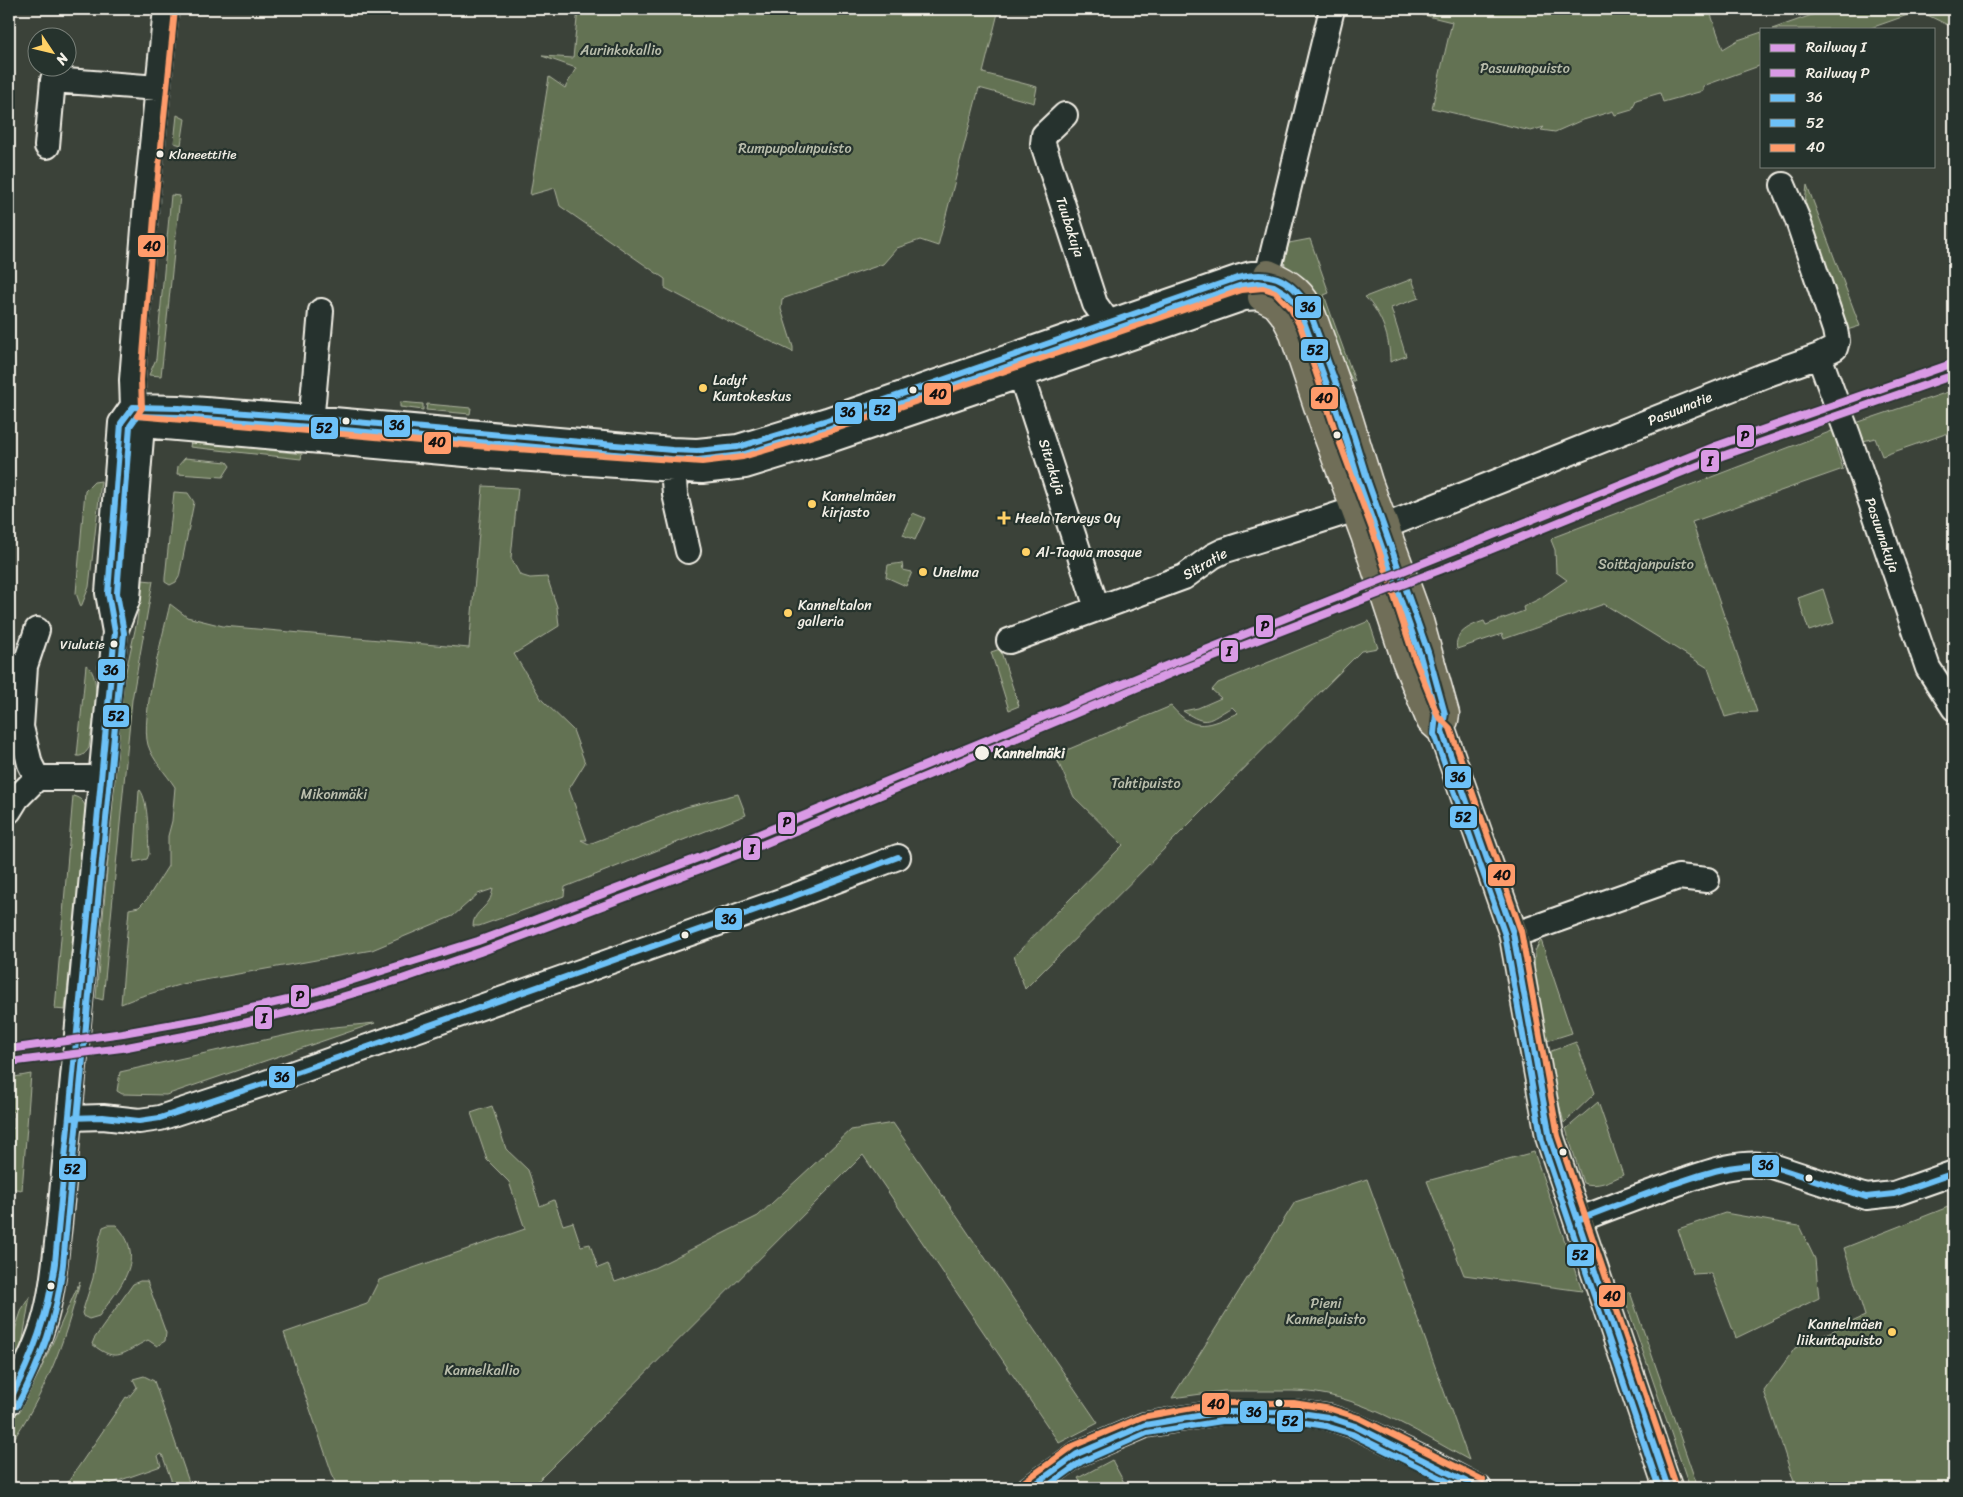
<svg xmlns="http://www.w3.org/2000/svg" width="1963" height="1497" viewBox="0 0 1963 1497" font-family="Sriracha,sans-serif">
<style>
.green{fill:#647253;stroke:#acb29e}
.lines{fill:none;stroke-linecap:round;stroke-linejoin:round}
.minor-casing{stroke:#f4f1e8;stroke-width:28}
.major-casing{stroke:#f4f1e8;stroke-width:31}
.minor{stroke:#26332d;stroke-width:24}
.major{stroke:#706e59;stroke-width:28}
.bus-1-casing{stroke:#26332d;stroke-width:10}
.bus-2-casing{stroke:#26332d;stroke-width:10}
.bus-3-casing{stroke:#26332d;stroke-width:10}
.bus-1{stroke:#6dc1f7;stroke-width:6}
.bus-2{stroke:#6dc1f7;stroke-width:6}
.bus-3{stroke:#ff9b6b;stroke-width:6}
.rail-1-casing{stroke:#26332d;stroke-width:11}
.rail-2-casing{stroke:#26332d;stroke-width:11}
.rail-1{stroke:#d99ae5;stroke-width:8}
.rail-2{stroke:#d99ae5;stroke-width:8}
.bus-dot{fill:#f4f1e8;stroke:#26332d;stroke-width:2}
.poi-dot{fill:#ffd166;stroke:#26332d;stroke-width:2}
.labels{text-anchor:middle;dominant-baseline:central;stroke-width:4.5;stroke-linejoin:round;paint-order:stroke}
.bus-label{font-size:13px;fill:#f4f1e8;stroke:#26332d;text-anchor:start}
.park-label{font-size:14px;fill:#babeac;stroke:#26332d}
.street-label{font-size:14px;fill:#f4f1e8;stroke:#26332d}
.poi-label{font-size:14px;fill:#f4f1e8;stroke:#26332d;text-anchor:start}
.stop-label{font-size:14px;font-weight:bold;fill:#f4f1e8;stroke:#26332d;text-anchor:start}
.line-badge{stroke:#26332d;stroke-width:2}
.pale-badge-label{font-size:14px;text-anchor:middle;font-weight:bold;fill:#111}
</style>
<rect width="100%" height="100%" fill="#3b4239"/>
<filter id="ink" filterUnits="userSpaceOnUse"><feTurbulence type="fractalNoise" baseFrequency=".02" numOctaves="2"/><feDisplacementMap in="SourceGraphic" scale="10" xChannelSelector="R" yChannelSelector="G"/><feConvolveMatrix kernelMatrix="1 2 1 2 8 2 1 2 1" color-interpolation-filters="sRGB"/></filter>
<g filter="url(#ink)">
<path class="green" d="M 578,9 L 999,9 L 983,73 L 1037,87 L 1034,103 L 979,88 L 938,246 L 920,240 L 897,248 L 883,264 L 782,299 L 781,309 L 793,347 L 793,352 L 722,318 L 665,288 L 665,279 L 560,206 L 555,188 L 530,195 L 549,77 L 565,88 L 576,68 L 542,56 L 573,58 Z
M 1399,9 L 1709,9 L 1723,49 L 1738,40 L 1762,32 L 1762,65 L 1703,86 L 1703,90 L 1699,92 L 1663,102 L 1660,93 L 1636,100 L 1632,110 L 1615,115 L 1613,111 L 1580,121 L 1555,132 L 1541,130 L 1544,127 L 1531,131 L 1432,108 L 1452,22 Z
M 1829,9 L 1954,9 L 1954,28 L 1919,11 L 1868,29 L 1772,29 Z
M 177,115 L 185,119 L 181,145 L 174,143 Z
M 1807,185 L 1860,326 L 1847,330 L 1805,203 Z
M 171,195 L 180,196 L 161,376 L 149,375 L 156,359 Z
M 1310,239 L 1329,293 L 1324,295 L 1355,381 L 1353,381 L 1348,372 L 1335,360 L 1286,270 L 1284,260 L 1289,243 Z
M 1412,279 L 1419,298 L 1391,308 L 1406,356 L 1390,362 C 1390,338 1382,314 1365,297 Z
M 1954,390 L 1954,431 L 1882,456 L 1875,438 L 1836,448 L 1843,469 L 1692,522 L 1757,712 L 1741,713 L 1725,717 L 1708,668 L 1604,604 L 1504,639 L 1502,634 L 1457,649 C 1453,633 1471,625 1484,621 L 1486,625 L 1524,611 L 1523,607 L 1539,599 L 1567,580 L 1556,572 L 1555,550 L 1551,540 L 1554,537 L 1832,431 Z
M 400,402 L 423,404 L 423,410 L 400,407 Z
M 427,404 L 471,408 L 470,414 L 426,410 Z
M 191,441 L 302,454 L 301,459 L 190,447 Z
M 185,458 L 227,462 L 230,466 L 223,477 L 177,474 L 178,466 Z
M 101,481 L 89,587 L 81,607 L 76,593 L 85,491 L 94,482 Z
M 483,486 L 518,488 L 511,558 L 520,575 L 530,578 L 547,577 L 557,607 L 559,626 L 514,654 L 542,700 L 573,730 L 585,763 L 569,789 L 587,840 L 581,840 L 589,844 L 686,807 L 738,794 L 746,815 L 565,887 L 564,896 L 479,926 L 473,926 C 473,914 483,910 489,901 C 491,898 492,893 493,889 L 478,894 L 453,916 L 372,950 L 182,984 L 139,997 L 121,1004 L 129,909 L 139,907 L 147,899 L 168,866 L 168,836 L 172,821 L 175,787 C 166,773 153,761 148,745 C 140,717 163,635 170,604 L 187,617 L 223,626 L 469,648 Z
M 174,492 L 188,493 L 194,502 L 179,577 L 176,582 L 170,585 L 165,582 L 165,578 Z
M 913,513 L 925,518 L 915,540 L 903,535 Z
M 902,563 L 903,570 L 912,572 L 906,586 L 886,577 L 888,565 Z
M 142,580 L 153,581 L 132,700 L 103,1000 L 96,998 L 123,685 L 137,621 Z
M 1823,589 L 1834,623 L 1809,631 L 1798,598 Z
M 1369,621 L 1378,648 L 1361,651 L 1025,989 L 1014,956 L 1123,845 L 1074,797 L 1055,755 L 1171,706 C 1195,734 1208,725 1238,713 L 1232,707 C 1207,721 1208,727 1183,711 L 1198,708 L 1221,698 L 1212,690 L 1218,683 Z
M 1000,649 L 1019,706 L 1009,710 L 991,652 Z
M 86,665 C 105,677 91,728 89,748 C 86,752 83,757 77,756 Z
M 140,790 C 149,801 148,839 149,854 L 147,859 L 134,862 L 139,791 Z
M 73,796 C 81,798 84,802 87,810 L 65,1010 L 55,1009 Z
M 1541,940 L 1572,1033 L 1547,1041 L 1534,969 L 1535,951 Z
M 375,1023 L 166,1095 L 122,1094 L 117,1091 L 120,1072 L 314,1029 Z
M 1576,1042 L 1595,1093 L 1564,1123 L 1546,1053 Z
M 31,1074 L 22,1190 L 9,1188 L 9,1130 L 14,1128 L 14,1112 L 9,1110 L 9,1078 Z
M 1598,1102 L 1623,1175 C 1610,1181 1597,1188 1583,1183 L 1566,1129 Z
M 492,1106 L 506,1149 L 528,1170 L 540,1206 L 554,1200 L 563,1225 L 573,1222 L 581,1246 L 590,1244 L 598,1268 L 608,1264 L 615,1282 L 654,1268 L 758,1216 L 851,1130 L 893,1123 L 1098,1423 L 1059,1443 L 863,1155 L 531,1488 L 337,1488 L 284,1333 L 367,1304 L 379,1280 L 525,1229 L 509,1182 L 487,1160 L 471,1113 Z
M 1534,1152 L 1582,1291 L 1464,1275 L 1427,1181 Z
M 1367,1179 L 1469,1460 C 1415,1431 1355,1391 1292,1391 L 1224,1391 L 1172,1398 L 1295,1202 Z
M 1948,1207 L 1954,1211 L 1954,1488 L 1796,1488 L 1764,1391 L 1795,1348 L 1865,1316 L 1844,1248 Z
M 1725,1213 L 1799,1226 L 1815,1259 L 1819,1298 L 1736,1338 L 1711,1273 L 1693,1274 L 1678,1229 Z
M 108,1225 L 116,1225 C 148,1258 120,1287 99,1316 L 89,1319 L 83,1316 L 82,1313 L 93,1278 L 99,1241 L 103,1227 Z
M 80,1281 C 65,1343 45,1394 9,1446 L 9,1427 L 40,1371 Z
M 140,1281 L 147,1281 L 166,1333 L 165,1341 L 157,1346 L 148,1340 C 123,1352 118,1365 92,1344 L 94,1339 L 133,1284 Z
M 1630,1292 L 1698,1488 L 1690,1488 L 1623,1294 Z
M 30,1296 L 20,1357 L 9,1380 L 9,1347 L 22,1309 Z
M 144,1376 L 154,1381 L 191,1488 L 174,1488 L 162,1454 L 158,1456 L 161,1466 L 98,1488 L 64,1488 L 124,1400 L 126,1397 L 128,1398 L 137,1387 L 133,1379 Z
M 1112,1460 L 1127,1488 L 1084,1488 L 1078,1478 Z"/>
<g class="lines">
<defs>
<path id="minor" d="M 1065,115 L 1044,135 L 1043,144 L 1095,304 L 1108,322 L 1113,336
M 47,146 L 53,80 L 158,88
M 1819,356 L 1848,435 L 1928,668 L 1954,708
M 1016,360 L 1097,608
M 133,407 L 179,408 L 311,418 L 672,450 L 697,451 L 738,447 L 827,420 L 1237,278 L 1251,274 L 1268,274
M 121,423 L 487,456 L 702,471 L 745,466 L 833,439 L 1048,366 L 1244,298 L 1262,297 L 1332,9
M 310,435 L 321,311
M 672,454 L 675,494 L 688,551
M 1368,533 L 1768,374 L 1819,356 L 1835,348 L 1837,341 L 1835,330 L 1797,218 L 1783,185
M 115,632 L 108,593 L 121,423 L 130,410
M 1009,641 L 1184,577 L 1213,556 L 1223,551 C 1273,535 1324,520 1373,503
M 37,778 L 30,764 L 21,727 L 25,666 L 37,630
M 9,811 L 17,798 L 37,778 L 100,778
M 1513,933 L 1528,930 L 1678,877 L 1707,880
M 71,1118 L 103,1117 L 139,1121 L 160,1118 L 263,1084 L 792,897 L 898,857
M 1578,1220 C 1609,1208 1640,1196 1672,1185 C 1704,1174 1737,1160 1772,1166 L 1866,1197 L 1894,1194 L 1954,1173
M 9,1402 C 22,1377 34,1352 43,1325 C 53,1293 55,1258 59,1226 L 115,632 L 128,598 L 142,425 L 133,407 L 132,380 L 146,204 L 166,9
M 1030,1488 L 1077,1454 L 1145,1425 L 1221,1412 L 1294,1412 L 1328,1417 L 1355,1426 L 1434,1464 L 1479,1488"/>
<path id="major" d="M 1268,274 C 1290,283 1303,293 1312,316 L 1348,417 L 1368,482 L 1419,621 L 1445,714 L 1444,720
M 1262,297 L 1276,304 L 1284,314 L 1293,331 L 1327,433 L 1365,535 L 1406,660 L 1431,721 L 1442,731 L 1513,933 L 1550,1138 L 1668,1488"/>
</defs>
<use href="#minor" class="minor-casing"/>
<use href="#major" class="major-casing"/>
<use href="#minor" class="minor"/>
<use href="#major" class="major"/>
<defs>
<path id="bus-1" d="M 71,1118 L 103,1117 L 139,1121 L 160,1118 L 263,1084 L 792,897 L 898,857
M 1578,1220 C 1608,1208 1638,1197 1668,1186 C 1702,1174 1735,1162 1772,1166 L 1866,1197 L 1894,1194 L 1954,1173
M 9,1402 C 33,1355 48,1316 55,1263 L 115,632 L 108,593 L 121,423 L 133,407 L 179,408 L 311,418 L 672,450 L 697,451 L 738,447 L 827,420 L 1237,278 C 1269,270 1288,277 1307,304 L 1348,417 L 1368,482 L 1428,652 L 1445,714 L 1442,731 L 1513,933 L 1550,1138 L 1668,1488
M 1030,1488 L 1077,1454 L 1145,1425 L 1221,1412 L 1294,1412 L 1328,1417 L 1355,1426 L 1479,1488"/>
<path id="bus-2" d="M 17,1406 C 42,1358 57,1318 63,1264 L 124,633 L 117,593 L 130,426 L 137,416 L 179,417 L 310,427 L 671,459 L 698,460 L 741,455 L 830,428 L 1239,286 L 1258,283 L 1274,286 L 1287,294 L 1299,308 L 1340,420 L 1360,485 L 1420,655 L 1436,714 L 1434,734 L 1505,935 L 1542,1141 L 1659,1488
M 1045,1488 L 1081,1462 L 1147,1433 L 1222,1421 L 1293,1421 L 1326,1426 L 1352,1434 L 1461,1488"/>
<path id="bus-3" d="M 175,10 L 155,205 L 141,380 L 142,408 L 137,416 L 488,447 L 702,462 L 743,457 L 830,431 L 1242,290 L 1263,288 L 1275,292 L 1291,309 L 1301,328 L 1335,430 L 1373,532 L 1414,657 L 1438,716 L 1450,728 L 1521,931 L 1558,1136 L 1676,1485
M 1025,1481 L 1073,1446 L 1142,1417 L 1221,1403 L 1294,1403 L 1331,1409 L 1359,1418 L 1483,1480"/>
</defs>
<use href="#bus-1" class="bus-1-casing"/>
<use href="#bus-2" class="bus-2-casing"/>
<use href="#bus-3" class="bus-3-casing"/>
<use href="#bus-1" class="bus-1"/>
<use href="#bus-2" class="bus-2"/>
<use href="#bus-3" class="bus-3"/>
<defs>
<path id="rail-1" d="M 9,1062 L 122,1048 L 210,1031 L 294,1011 L 402,979 L 480,952 L 740,854 L 1172,673 L 1445,568 L 1722,456 L 1954,375"/>
<path id="rail-2" d="M 9,1049 L 123,1033 L 202,1019 L 292,999 L 478,941 L 735,844 L 1168,665 L 1716,446 L 1954,363"/>
</defs>
<use href="#rail-1" class="rail-1-casing"/>
<use href="#rail-2" class="rail-2-casing"/>
<use href="#rail-1" class="rail-1"/>
<use href="#rail-2" class="rail-2"/>
</g>
</g>
<g class="bus-dot">
<circle cx="160" cy="154" r="4.5"/>
<circle cx="913" cy="390" r="4.5"/>
<circle cx="346" cy="421" r="4.5"/>
<circle cx="1337" cy="435" r="4.5"/>
<circle cx="114" cy="644" r="4.5"/>
<circle cx="982" cy="753" r="8"/>
<circle cx="685" cy="935" r="4.5"/>
<circle cx="1563" cy="1152" r="4.5"/>
<circle cx="1809" cy="1178" r="4.5"/>
<circle cx="51" cy="1286" r="4.5"/>
<circle cx="1279" cy="1403" r="4.5"/>
</g>
<g class="poi-dot">
<circle cx="703" cy="388" r="5"/>
<circle cx="812" cy="504" r="5"/>
<path d="M1001.5 510.5h5v5h5v5h-5v5h-5v-5h-5v-5h5z"/>
<circle cx="1026" cy="552" r="5"/>
<circle cx="923" cy="572" r="5"/>
<circle cx="788" cy="613" r="5"/>
<circle cx="1892" cy="1332" r="5"/>
</g>
<g class="labels">
<g class="bus-label">
<text x="169" y="154">Klaneettitie</text>
<text x="105" y="644" text-anchor="end">Viulutie</text>
</g>
<g class="park-label">
<text x="621" y="50">Aurinkokallio</text>
<text x="1525" y="68">Pasuunapuisto</text>
<text x="795" y="148">Rumpupolunpuisto</text>
<text x="1646" y="564">Soittajanpuisto</text>
<text x="1146" y="783">Tahtipuisto</text>
<text x="334" y="794">Mikonmäki</text>
<text x="1326" y="1303">Pieni<tspan x="1326" dy="16">Kannelpuisto</tspan></text>
<text x="482" y="1370">Kannelkallio</text>
</g>
<g class="street-label">
<text transform="translate(1070 227) rotate(72)">Tuubakuja</text>
<text transform="translate(1680 409) rotate(-22)">Pasuunatie</text>
<text transform="translate(1052 467) rotate(72)">Sitrakuja</text>
<text transform="translate(1882 535) rotate(71)">Pasuunakuja</text>
<text transform="translate(1205 564) rotate(-30)">Sitratie</text>
</g>
<g class="poi-label">
<text x="713" y="380">Ladyt<tspan x="713" dy="16">Kuntokeskus</tspan></text>
<text x="822" y="496">Kannelmäen<tspan x="822" dy="16">kirjasto</tspan></text>
<text x="1015" y="518">Heela Terveys Oy</text>
<text x="1036" y="552">Al-Taqwa mosque</text>
<text x="933" y="572">Unelma</text>
<text x="798" y="605">Kanneltalon<tspan x="798" dy="16">galleria</tspan></text>
<text x="1882" y="1324" text-anchor="end">Kannelmäen<tspan x="1882" dy="16">liikuntapuisto</tspan></text>
</g>
<g class="stop-label">
<text x="994" y="753">Kannelmäki</text>
</g>
</g>
<g class="line-badge">
<rect x="137" y="234" width="29" height="24" rx="5" fill="#ff9b6b"/>
<rect x="1294" y="295" width="28" height="24" rx="5" fill="#6dc1f7"/>
<rect x="1300" y="338" width="29" height="24" rx="5" fill="#6dc1f7"/>
<rect x="923" y="382" width="29" height="24" rx="5" fill="#ff9b6b"/>
<rect x="1310" y="386" width="29" height="24" rx="5" fill="#ff9b6b"/>
<rect x="868" y="398" width="29" height="24" rx="5" fill="#6dc1f7"/>
<rect x="834" y="401" width="29" height="24" rx="5" fill="#6dc1f7"/>
<rect x="383" y="414" width="28" height="24" rx="5" fill="#6dc1f7"/>
<rect x="310" y="416" width="29" height="24" rx="5" fill="#6dc1f7"/>
<rect x="1736" y="424" width="19" height="24" rx="5" fill="#d99ae5"/>
<rect x="423" y="431" width="29" height="24" rx="5" fill="#ff9b6b"/>
<rect x="1700" y="449" width="20" height="24" rx="5" fill="#d99ae5"/>
<rect x="1255" y="614" width="19" height="24" rx="5" fill="#d99ae5"/>
<rect x="1220" y="639" width="19" height="24" rx="5" fill="#d99ae5"/>
<rect x="97" y="658" width="29" height="24" rx="5" fill="#6dc1f7"/>
<rect x="102" y="704" width="28" height="24" rx="5" fill="#6dc1f7"/>
<rect x="1444" y="765" width="28" height="24" rx="5" fill="#6dc1f7"/>
<rect x="1449" y="805" width="29" height="24" rx="5" fill="#6dc1f7"/>
<rect x="777" y="811" width="19" height="24" rx="5" fill="#d99ae5"/>
<rect x="742" y="837" width="19" height="24" rx="5" fill="#d99ae5"/>
<rect x="1487" y="863" width="29" height="24" rx="5" fill="#ff9b6b"/>
<rect x="714" y="907" width="29" height="24" rx="5" fill="#6dc1f7"/>
<rect x="290" y="984" width="20" height="24" rx="5" fill="#d99ae5"/>
<rect x="254" y="1006" width="19" height="24" rx="5" fill="#d99ae5"/>
<rect x="268" y="1065" width="28" height="24" rx="5" fill="#6dc1f7"/>
<rect x="1751" y="1154" width="29" height="24" rx="5" fill="#6dc1f7"/>
<rect x="58" y="1157" width="29" height="24" rx="5" fill="#6dc1f7"/>
<rect x="1566" y="1243" width="29" height="24" rx="5" fill="#6dc1f7"/>
<rect x="1598" y="1284" width="28" height="24" rx="5" fill="#ff9b6b"/>
<rect x="1201" y="1392" width="29" height="24" rx="5" fill="#ff9b6b"/>
<rect x="1239" y="1400" width="29" height="24" rx="5" fill="#6dc1f7"/>
<rect x="1276" y="1409" width="28" height="24" rx="5" fill="#6dc1f7"/>
</g>
<g class="pale-badge-label">
<text x="152" y="251">40</text>
<text x="1308" y="312">36</text>
<text x="1315" y="355">52</text>
<text x="938" y="399">40</text>
<text x="1324" y="403">40</text>
<text x="882" y="415">52</text>
<text x="848" y="417">36</text>
<text x="397" y="430">36</text>
<text x="324" y="433">52</text>
<text x="1745" y="441">P</text>
<text x="437" y="447">40</text>
<text x="1710" y="466">I</text>
<text x="1265" y="631">P</text>
<text x="1229" y="656">I</text>
<text x="111" y="675">36</text>
<text x="116" y="721">52</text>
<text x="1458" y="782">36</text>
<text x="1463" y="822">52</text>
<text x="787" y="827">P</text>
<text x="752" y="854">I</text>
<text x="1502" y="880">40</text>
<text x="729" y="924">36</text>
<text x="300" y="1001">P</text>
<text x="264" y="1023">I</text>
<text x="282" y="1082">36</text>
<text x="1766" y="1170">36</text>
<text x="72" y="1174">52</text>
<text x="1580" y="1260">52</text>
<text x="1612" y="1301">40</text>
<text x="1216" y="1409">40</text>
<text x="1254" y="1417">36</text>
<text x="1290" y="1426">52</text>
</g>
<rect width="1963" height="1497" fill="none" stroke="#26332d" stroke-width="30"/>
<rect x="15" y="15" width="1933" height="1467" fill="none" stroke="#f4f1e8" stroke-width="2" filter="url(#ink)"/>
<rect x="1760" y="28" width="175" height="140" fill="#26332d" stroke="#787f78"/>
<rect x="1770" y="44" width="25" height="8" fill="#d99ae5" stroke="#787f78"/>
<text x="1806" y="52" font-size="15" fill="#f4f1e8">Railway I</text>
<rect x="1770" y="69" width="25" height="8" fill="#d99ae5" stroke="#787f78"/>
<text x="1806" y="78" font-size="15" fill="#f4f1e8">Railway P</text>
<rect x="1770" y="94" width="25" height="8" fill="#6dc1f7" stroke="#787f78"/>
<text x="1806" y="102" font-size="15" fill="#f4f1e8">36</text>
<rect x="1770" y="119" width="25" height="8" fill="#6dc1f7" stroke="#787f78"/>
<text x="1806" y="128" font-size="15" fill="#f4f1e8">52</text>
<rect x="1770" y="144" width="25" height="8" fill="#ff9b6b" stroke="#787f78"/>
<text x="1806" y="152" font-size="15" fill="#f4f1e8">40</text>
<g transform="translate(52 52) rotate(125)"><circle r="24" fill="#26332d" stroke="#787f78"/>
<path d="M0-4L9 19L0 12L-9 19Z" fill="#ffd166"/>
<text y="-8" font-size="14" font-weight="bold" text-anchor="middle" fill="#f4f1e8">N</text>
</g>
</svg>
